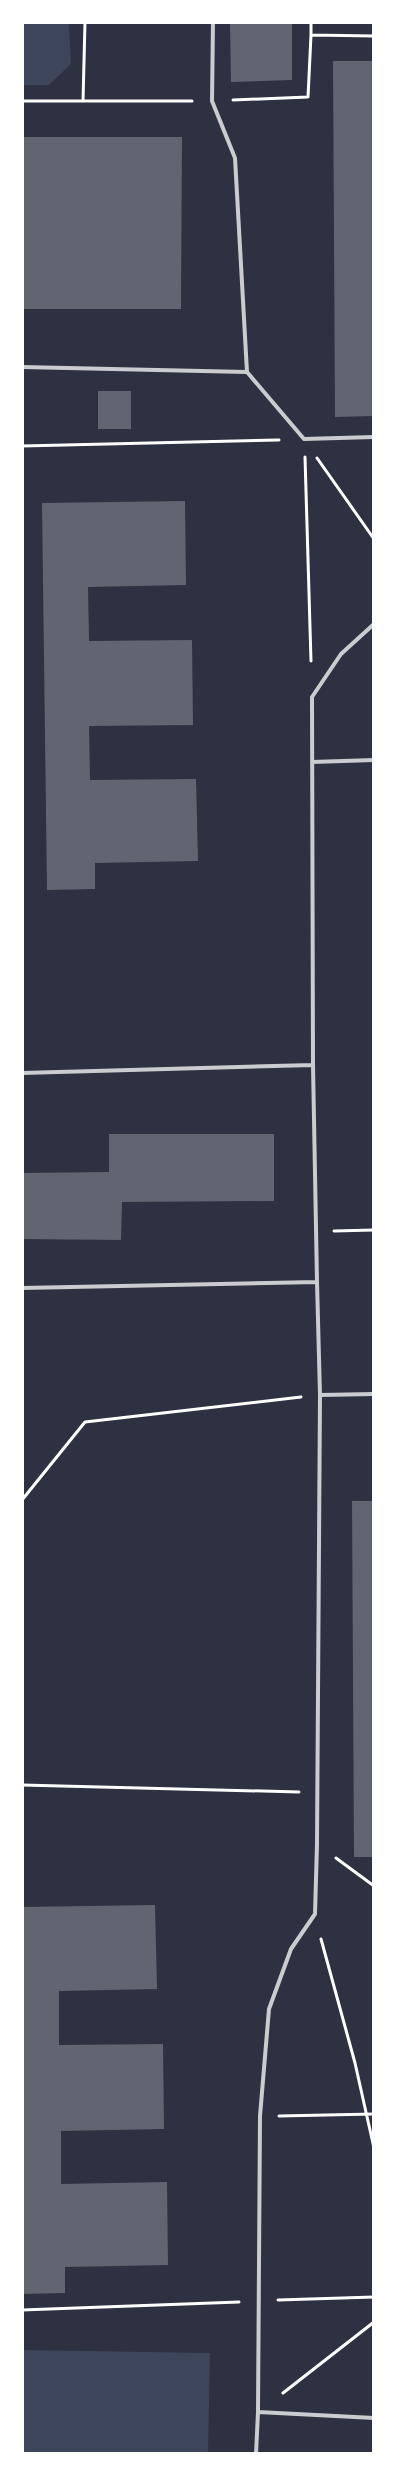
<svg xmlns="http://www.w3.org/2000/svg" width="396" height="2476" viewBox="0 0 396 2476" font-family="'Crimson Pro',serif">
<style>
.green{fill:#3c4559}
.building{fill:#626471}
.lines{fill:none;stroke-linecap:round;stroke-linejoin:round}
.path{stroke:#fff;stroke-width:3}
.service{stroke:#caccd0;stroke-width:4}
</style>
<rect width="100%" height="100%" fill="#2d3142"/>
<path class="green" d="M 22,23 L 69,23 L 71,64 L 49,85 L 23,85 Z
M 23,2350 L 210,2353 L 208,2453 L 23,2453 Z"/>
<path class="building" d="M 230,22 L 292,22 L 292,80 L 231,82 Z
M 333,61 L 374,61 L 374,416 L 335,417 Z
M 22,137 L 182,137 L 181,309 L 22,309 Z
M 98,391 L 131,391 L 131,429 L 98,429 Z
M 185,501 L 186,585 L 88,587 L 89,641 L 192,640 L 193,725 L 89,726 L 90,780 L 196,779 L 198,861 L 95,863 L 95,889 L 47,890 L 42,503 Z
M 109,1134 L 274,1134 L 274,1201 L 122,1202 L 121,1240 L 22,1239 L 22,1173 L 109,1172 Z
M 352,1501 L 374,1501 L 374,1857 L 354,1857 Z
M 155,1905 L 157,1989 L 59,1991 L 59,2045 L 163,2044 L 164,2129 L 61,2131 L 61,2184 L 167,2182 L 168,2265 L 65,2267 L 65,2293 L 22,2294 L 22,1907 Z"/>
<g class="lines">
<path class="path" d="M 311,35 L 311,22
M 233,100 L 308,97 L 311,35 L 374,36
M 22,101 L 192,101
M 83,101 L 85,22
M 22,446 L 279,440
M 305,457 L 311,661
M 317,458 L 374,539
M 334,1231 L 374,1230
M 22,1500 L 85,1422 L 301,1397
M 22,1785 L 299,1792
M 336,1858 L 374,1886
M 321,1939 L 355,2063 L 374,2148
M 279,2116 L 374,2114
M 278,2300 L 374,2297
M 22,2310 L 239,2302
M 283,2393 L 374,2322"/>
<path class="service" d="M 213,22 L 212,101 L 235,158 L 247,372 L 304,439 L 374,437
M 22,367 L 247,372
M 312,762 L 374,760
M 22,1073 L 313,1065
M 22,1288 L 317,1282 L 313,1065 L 312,697 L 341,654 L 374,624
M 320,1395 L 374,1394
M 258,2412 L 260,2116 L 269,2009 L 291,1949 L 315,1914 L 317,1844 L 320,1395 L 317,1282
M 256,2454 L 258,2412 L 374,2418"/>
</g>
<rect width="396" height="2476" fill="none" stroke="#ffffff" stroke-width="48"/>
</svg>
